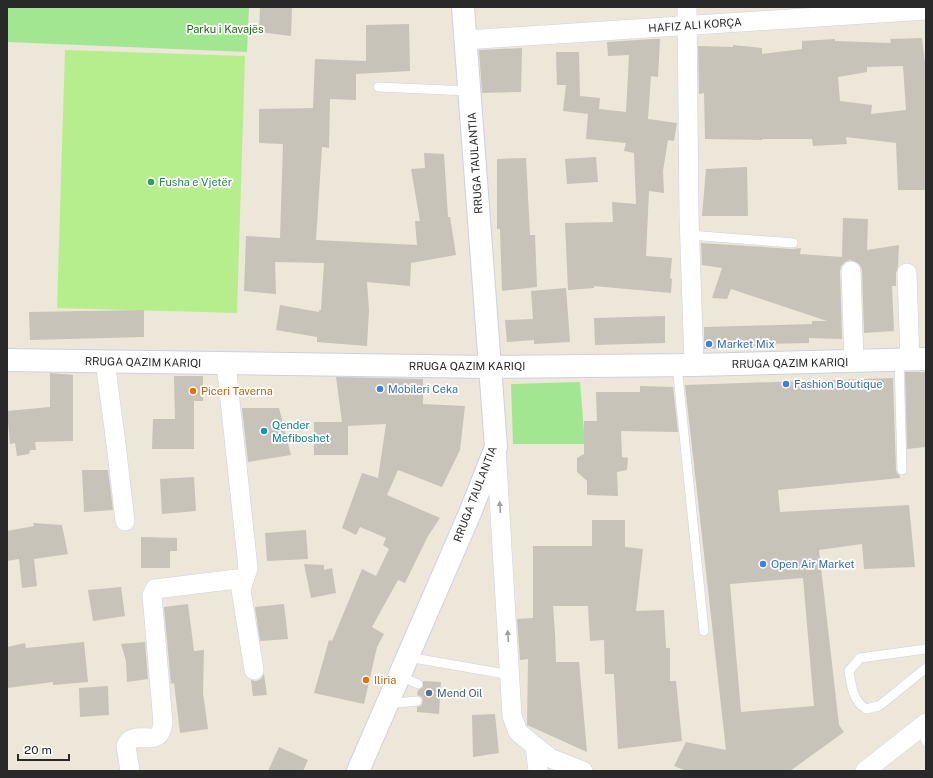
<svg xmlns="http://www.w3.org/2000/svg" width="933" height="778" viewBox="0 0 933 778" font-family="'Public Sans',sans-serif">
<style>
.green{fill:#a3e692}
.pitch{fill:#b7ee8d}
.building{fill:#c7c3b9;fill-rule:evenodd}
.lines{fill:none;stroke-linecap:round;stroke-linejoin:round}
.service-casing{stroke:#cfcfe3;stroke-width:10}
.minor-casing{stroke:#cfcfe3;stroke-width:20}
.tertiary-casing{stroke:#cfcfe3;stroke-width:24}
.service{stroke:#fff;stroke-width:9}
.minor{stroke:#fff;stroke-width:19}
.tertiary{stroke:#fff;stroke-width:22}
.oneway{fill:#9f9f9f}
.leisure-dot{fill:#2e9e5b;stroke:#fff;stroke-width:1.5}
.shop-dot{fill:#3f7fe0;stroke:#fff;stroke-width:1.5}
.food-dot{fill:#e8710a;stroke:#fff;stroke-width:1.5}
.culture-dot{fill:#0f9aa8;stroke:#fff;stroke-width:1.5}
.service-dot{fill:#5c6f8a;stroke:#fff;stroke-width:1.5}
.labels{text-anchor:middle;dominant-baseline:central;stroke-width:3.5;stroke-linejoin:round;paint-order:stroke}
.street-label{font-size:11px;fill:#292929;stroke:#fff}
.park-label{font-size:11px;fill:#1b6916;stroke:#fff}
.leisure-label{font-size:11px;fill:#27864d;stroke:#fff;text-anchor:start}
.shop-label{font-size:11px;fill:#366cbe;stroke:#fff;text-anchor:start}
.food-label{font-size:11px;fill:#c56008;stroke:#fff;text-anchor:start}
.culture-label{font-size:11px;fill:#0d838f;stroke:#fff;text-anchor:start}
.service-label{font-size:11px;fill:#4e5e75;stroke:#fff;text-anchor:start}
</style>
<rect width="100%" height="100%" fill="#ece7d9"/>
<path class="green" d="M 7,7 L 249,7 L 247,52 L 7,42 Z
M 580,382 L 585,444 L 513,444 L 511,384 Z"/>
<path class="pitch" d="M 65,50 L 245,56 L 237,313 L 57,308 Z"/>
<path class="building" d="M 260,7 L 292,7 L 291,36 L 259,32 Z
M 409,24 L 410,71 L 356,74 L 356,100 L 330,99 L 329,148 L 322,147 L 316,240 L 417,245 L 415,221 L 420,221 L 411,169 L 425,168 L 424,153 L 444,154 L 448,217 L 450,217 L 456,255 L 411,263 L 410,286 L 367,282 L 369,310 L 367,346 L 317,342 L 317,337 L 276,330 L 280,305 L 319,312 L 319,310 L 321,310 L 324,263 L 275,262 L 276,294 L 244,291 L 246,236 L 280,238 L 283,144 L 259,143 L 259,109 L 313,108 L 315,59 L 366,61 L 366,25 Z
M 922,38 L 926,71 L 926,190 L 898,190 L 896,143 L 846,137 L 847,144 L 813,146 L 812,139 L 762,139 L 762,140 L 705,139 L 704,93 L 699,94 L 698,46 L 733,47 L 733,45 L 762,48 L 762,54 L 802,49 L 802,41 L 835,39 L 835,41 L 891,43 L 890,39 ZM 903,66 L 906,110 L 871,114 L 872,105 L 840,101 L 838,77 L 867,72 L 867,67 Z
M 653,39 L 660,39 L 658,77 L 651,76 L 648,119 L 677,123 L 674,141 L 668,140 L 663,171 L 664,193 L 649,191 L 646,256 L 672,258 L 670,278 L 672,279 L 671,293 L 594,286 L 594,288 L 568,290 L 565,223 L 613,222 L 612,202 L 636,204 L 634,153 L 624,151 L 626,143 L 586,139 L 588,114 L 563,111 L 566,85 L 557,85 L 556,52 L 579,52 L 580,96 L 600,98 L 599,109 L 626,112 L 629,55 L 608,56 L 607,42 Z
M 522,48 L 521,92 L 482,93 L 479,50 Z
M 596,157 L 598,182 L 567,184 L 565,159 Z
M 526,158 L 530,235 L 535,235 L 537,287 L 502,291 L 500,229 L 497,229 L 497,159 Z
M 747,167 L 748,216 L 702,216 L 706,169 Z
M 843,218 L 868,219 L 867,250 L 899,245 L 898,267 L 896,273 L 896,286 L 892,286 L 894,331 L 864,333 L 862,270 L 860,265 L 856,262 L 850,260 L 845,262 L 841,266 L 840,271 L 842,339 L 809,338 L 809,343 L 758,344 L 758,347 L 704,349 L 704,327 L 812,324 L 812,321 L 827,321 L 731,289 L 727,299 L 712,298 L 722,268 L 702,265 L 701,243 L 793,249 L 801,248 L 800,254 L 842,257 Z
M 566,288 L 570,342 L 534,344 L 534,340 L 507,342 L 505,320 L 533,319 L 531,291 Z
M 144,310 L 144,337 L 30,340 L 29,312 Z
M 665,316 L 665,343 L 595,345 L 594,318 Z
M 905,372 L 926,372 L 926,447 L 907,449 Z
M 50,373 L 73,375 L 73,441 L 35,442 L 36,450 L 30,450 L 29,454 L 17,456 L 15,443 L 10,444 L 7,411 L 50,407 Z
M 174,376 L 203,376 L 203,401 L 194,401 L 194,449 L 152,449 L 153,419 L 175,419 Z
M 336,377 L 423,379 L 423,404 L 465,406 L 460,450 L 442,487 L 398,470 L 387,495 L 440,518 L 428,536 L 405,583 L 398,580 L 372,627 L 384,634 L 377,647 L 364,704 L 314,693 L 329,640 L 332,641 L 362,569 L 376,576 L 389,549 L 383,545 L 386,538 L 360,527 L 356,535 L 342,528 L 362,473 L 378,478 L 386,424 L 348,426 L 348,455 L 314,455 L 314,422 L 342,422 Z
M 893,378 L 896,470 L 897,473 L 900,476 L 900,478 L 778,490 L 780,512 L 909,505 L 915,567 L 864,569 L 862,544 L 819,550 L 839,725 L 844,732 L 790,771 L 686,771 L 674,766 L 686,742 L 726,750 L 685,385 ZM 803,578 L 814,706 L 741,712 L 730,584 Z
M 640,386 L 673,387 L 678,432 L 621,431 L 622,457 L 628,458 L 627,470 L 617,472 L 618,496 L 587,495 L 587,481 L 577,472 L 577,458 L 584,454 L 584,421 L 597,421 L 596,392 L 640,392 Z
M 242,408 L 279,408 L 291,455 L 248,462 Z
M 82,470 L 108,470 L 113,510 L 84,512 Z
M 194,477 L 196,511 L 162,514 L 160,479 Z
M 592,520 L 625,520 L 625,547 L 643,549 L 636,611 L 664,610 L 666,648 L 670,648 L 670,681 L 676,681 L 682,741 L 618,749 L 614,674 L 605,674 L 604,640 L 590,641 L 588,606 L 553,606 L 555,633 L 556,662 L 579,662 L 587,752 L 527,725 L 528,659 L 520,660 L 517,619 L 533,618 L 533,546 L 592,546 Z
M 33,523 L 62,525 L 68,554 L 34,559 L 37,586 L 22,588 L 19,559 L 7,561 L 7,531 L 34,526 Z
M 306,530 L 308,559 L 267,561 L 265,533 Z
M 141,537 L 177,538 L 177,551 L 170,551 L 170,568 L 141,568 Z
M 304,564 L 324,565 L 324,570 L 332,568 L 336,593 L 311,598 Z
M 121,587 L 125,616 L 93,621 L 88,590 Z
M 188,604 L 194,651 L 204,650 L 203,693 L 208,729 L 180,733 L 174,683 L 171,684 L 164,607 Z
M 284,604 L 288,639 L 260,641 L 255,607 Z
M 84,642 L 88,682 L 53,685 L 53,682 L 7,688 L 7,647 L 25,643 L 26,648 Z
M 145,642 L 148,679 L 127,682 L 126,661 L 121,644 Z
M 264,674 L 267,695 L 253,696 L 251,680 L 256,681 L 261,679 Z
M 423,681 L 441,682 L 439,714 L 417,712 L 417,707 L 421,706 L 423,701 L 422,697 L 417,695 L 418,690 L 423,687 Z
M 108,686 L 109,715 L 80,717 L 79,688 Z
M 495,714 L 499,753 L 473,757 L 472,715 Z
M 279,747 L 308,760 L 303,771 L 268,771 Z"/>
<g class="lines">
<defs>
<path id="service" d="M 378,87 L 469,91
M 689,235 L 793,243
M 899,360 L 902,470
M 677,366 L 704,631
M 926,649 L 860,658 L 849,671 C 851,685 853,701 866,709 L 879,706 L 926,668
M 408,657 L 511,675
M 400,676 L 418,684
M 388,704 L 417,701
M 922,726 L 926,741"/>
<path id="minor" d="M 687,7 L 689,216 L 694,365
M 465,40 L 926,10
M 851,271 L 854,362
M 907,273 L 910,360
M 105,361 L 116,444 L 125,521
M 226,363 L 248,568 L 241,590 L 254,670
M 496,447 L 512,716 L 518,732 L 535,746 L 550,758 L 583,771
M 535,746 L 538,771
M 130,771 L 126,746 C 127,744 128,742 129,741 C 141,731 160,749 163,723 L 152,595 L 155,589 L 245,578
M 865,771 L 926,723"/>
<path id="tertiary" d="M 7,360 L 490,367 L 694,365 L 926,359
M 358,771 L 470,513 L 496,447 L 463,7"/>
</defs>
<use href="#service" class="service-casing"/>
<use href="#minor" class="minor-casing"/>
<use href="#tertiary" class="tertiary-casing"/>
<use href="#service" class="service"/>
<use href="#minor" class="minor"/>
<use href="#tertiary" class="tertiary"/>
</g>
<defs><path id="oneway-solid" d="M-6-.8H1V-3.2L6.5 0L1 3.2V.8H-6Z"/></defs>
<g class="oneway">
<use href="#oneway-solid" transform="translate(500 507) rotate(-94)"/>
<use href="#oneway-solid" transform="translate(508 636) rotate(-94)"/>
</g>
<circle class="leisure-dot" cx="151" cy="182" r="4"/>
<g class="shop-dot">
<circle cx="709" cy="344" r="4"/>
<circle cx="786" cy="384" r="4"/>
<circle cx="380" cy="389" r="4"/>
<circle cx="763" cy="564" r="4"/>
</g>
<g class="food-dot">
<circle cx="193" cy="391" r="4"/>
<circle cx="366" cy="680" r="4"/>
</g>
<circle class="culture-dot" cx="264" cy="431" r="4"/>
<circle class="service-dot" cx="429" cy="693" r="4"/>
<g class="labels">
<g class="street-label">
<text transform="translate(695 25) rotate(-4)">HAFIZ ALI KORÇA</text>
<text transform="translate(475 163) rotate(-94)">RRUGA TAULANTIA</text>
<text transform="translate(143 362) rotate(1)">RRUGA QAZIM KARIQI</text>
<text transform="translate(790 363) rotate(-1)">RRUGA QAZIM KARIQI</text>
<text x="467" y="366">RRUGA QAZIM KARIQI</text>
<text transform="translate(475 494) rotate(-69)">RRUGA TAULANTIA</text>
</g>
<g class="park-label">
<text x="225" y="29">Parku i Kavajës</text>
</g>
<g class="leisure-label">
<text x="159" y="182">Fusha e Vjetër</text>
</g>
<g class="shop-label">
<text x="717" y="344">Market Mix</text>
<text x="794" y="384">Fashion Boutique</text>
<text x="388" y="389">Mobileri Ceka</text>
<text x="771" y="564">Open Air Market</text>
</g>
<g class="food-label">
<text x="201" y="391">Piceri Taverna</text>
<text x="374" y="680">Iliria</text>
</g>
<g class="culture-label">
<text x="272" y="425">Qender<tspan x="272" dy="13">Mefiboshet</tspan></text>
</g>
<g class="service-label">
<text x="437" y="693">Mend Oil</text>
</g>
</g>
<rect width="933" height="778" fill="none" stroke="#292929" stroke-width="16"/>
<path d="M18 754v6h51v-6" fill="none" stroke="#292929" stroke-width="2"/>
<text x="24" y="754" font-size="12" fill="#292929" stroke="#ffffff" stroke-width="3" paint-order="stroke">20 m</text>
</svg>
